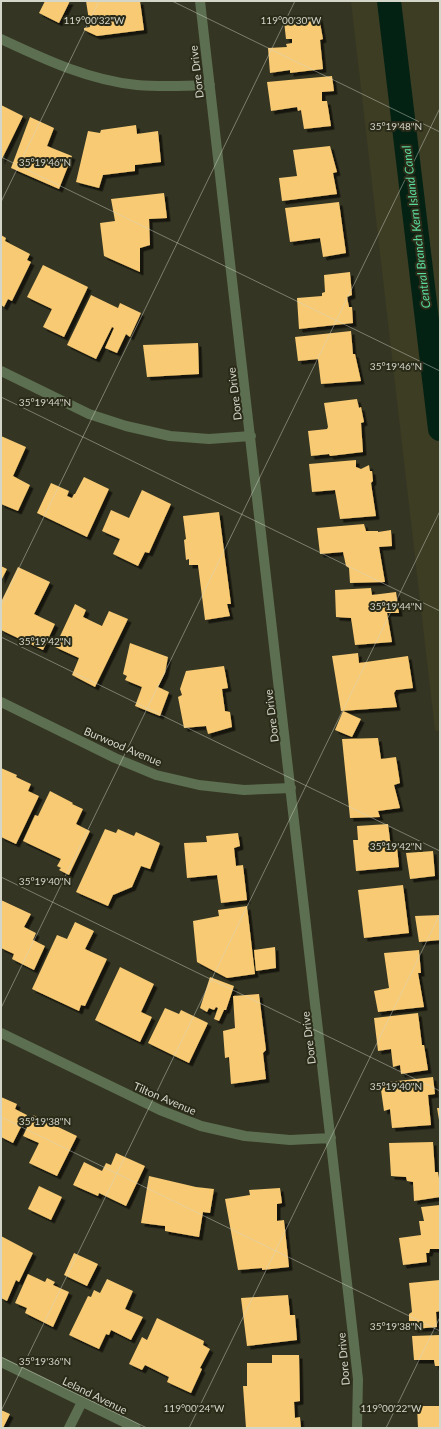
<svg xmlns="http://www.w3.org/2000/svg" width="441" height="1429" viewBox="0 0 441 1429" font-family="Lato,sans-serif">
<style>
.built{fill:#3d3d24}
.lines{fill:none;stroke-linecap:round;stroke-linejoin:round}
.canal{stroke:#032213;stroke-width:24}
.building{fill:#f8ca73;filter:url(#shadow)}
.minor{stroke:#5c6f50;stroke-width:10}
.ticks{fill:none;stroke:#d5d6ca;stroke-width:1;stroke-opacity:0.45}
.labels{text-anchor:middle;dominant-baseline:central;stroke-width:4;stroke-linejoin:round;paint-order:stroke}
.street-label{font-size:11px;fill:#d5d6ca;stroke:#2b2b19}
.water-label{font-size:12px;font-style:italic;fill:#5bdd9d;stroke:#2b2b19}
.ticks-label{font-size:10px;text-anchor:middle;fill:#d5d6ca;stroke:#2b2b19;stroke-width:4;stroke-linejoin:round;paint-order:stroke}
</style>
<defs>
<filter id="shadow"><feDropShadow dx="3.5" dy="3.5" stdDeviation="0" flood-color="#0009"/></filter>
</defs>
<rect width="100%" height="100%" fill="#353523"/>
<path class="built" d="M 351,1 L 440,1 L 440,732 L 435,730 Z"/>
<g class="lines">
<path class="canal" d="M 389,1 L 440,429"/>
</g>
<path class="building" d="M 45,1 L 70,1 L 59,23 L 39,13 Z
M 86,1 L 140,1 L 144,30 L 97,36 L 84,30 L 84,28 L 90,27 Z
M 319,17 L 323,39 L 320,40 L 323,69 L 290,73 L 290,70 L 270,73 L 268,48 L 287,47 L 286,44 L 292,43 L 292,39 L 286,39 L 284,21 Z
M 332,76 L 334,91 L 322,92 L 322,101 L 327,101 L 331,126 L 304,129 L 301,110 L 298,111 L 297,107 L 271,111 L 267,82 Z
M 1,105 L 23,116 L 1,161 Z
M 30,117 L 54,128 L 47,146 L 72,156 L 59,189 L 11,168 Z
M 136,125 L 137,134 L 158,131 L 161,162 L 135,165 L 135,171 L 103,175 L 99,188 L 76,182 L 88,131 L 100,133 L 101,130 Z
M 330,146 L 337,172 L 333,173 L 337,194 L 282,201 L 279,178 L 297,176 L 293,150 Z
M 164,193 L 167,218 L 149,219 L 150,245 L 140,248 L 140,272 L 104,256 L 100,223 L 115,221 L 111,199 Z
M 339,202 L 346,253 L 323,257 L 320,238 L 290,242 L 285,208 Z
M 1,235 L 6,238 L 5,241 L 30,254 L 27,260 L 31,262 L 12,301 L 8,299 L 4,307 L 1,305 Z
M 43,265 L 88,287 L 64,337 L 43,327 L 52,309 L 27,297 Z
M 350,272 L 352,295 L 347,297 L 349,307 L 352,307 L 353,323 L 299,329 L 297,298 L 322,296 L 322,293 L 325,292 L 324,275 Z
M 91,295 L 118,308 L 120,303 L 141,313 L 130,337 L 126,334 L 117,353 L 105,348 L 114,328 L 112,327 L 96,359 L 67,345 Z
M 351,331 L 353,354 L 355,354 L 361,381 L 321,384 L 318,359 L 298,361 L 295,337 Z
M 198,343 L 199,374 L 147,377 L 143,345 Z
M 357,399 L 359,408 L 361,407 L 364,422 L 361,423 L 363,452 L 330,456 L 329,454 L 311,456 L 308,431 L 327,429 L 328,427 L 324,403 Z
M 1,436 L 26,447 L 13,476 L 30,485 L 18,511 L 1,504 Z
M 356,460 L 356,467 L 361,469 L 369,465 L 370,471 L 372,471 L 373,481 L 371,483 L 376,516 L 340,519 L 335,490 L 312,492 L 309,464 Z
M 84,477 L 109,489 L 87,537 L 37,513 L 51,483 L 69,491 L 67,496 L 72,498 L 74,494 L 75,494 Z
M 142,490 L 171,504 L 149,553 L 145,552 L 138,566 L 113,554 L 120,539 L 102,531 L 111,510 L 129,518 Z
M 219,512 L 231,604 L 227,604 L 230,616 L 205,620 L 198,565 L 189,565 L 189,559 L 186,560 L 184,540 L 186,539 L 183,516 Z
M 364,524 L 366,531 L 378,531 L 378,532 L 391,530 L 392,546 L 379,547 L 385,582 L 350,583 L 349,568 L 346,566 L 343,552 L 320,554 L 317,528 Z
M 1,566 L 7,569 L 1,581 Z
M 18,567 L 50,582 L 34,614 L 55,624 L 43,650 L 1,630 L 1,602 Z
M 371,588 L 372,595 L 396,592 L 399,613 L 387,613 L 392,642 L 355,645 L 351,618 L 336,617 L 335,590 Z
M 75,604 L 86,610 L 83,617 L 102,626 L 109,611 L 128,619 L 95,687 L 72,675 L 79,658 L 55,647 Z
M 130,643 L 168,657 L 165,673 L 158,687 L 169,692 L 160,716 L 135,706 L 142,687 L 125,680 L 127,676 L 123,674 Z
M 358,653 L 359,663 L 408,656 L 413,688 L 396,690 L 394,693 L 397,707 L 341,711 L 332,656 Z
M 224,666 L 228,688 L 222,689 L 225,711 L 230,712 L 232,727 L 208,734 L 206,726 L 184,728 L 178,697 L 182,695 L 180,689 L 186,671 Z
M 343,711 L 361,719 L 352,737 L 335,730 Z
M 378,738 L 381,759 L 396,757 L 400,783 L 394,785 L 400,808 L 378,811 L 380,817 L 350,818 L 342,739 Z
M 1,768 L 17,775 L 16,777 L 31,784 L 28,791 L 39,796 L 16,844 L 1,837 Z
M 50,791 L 73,803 L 72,804 L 83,809 L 76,824 L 90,831 L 69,875 L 59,870 L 61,868 L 57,866 L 61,859 L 23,841 L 35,815 L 38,816 Z
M 388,824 L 391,848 L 397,847 L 399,867 L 356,871 L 353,840 L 358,840 L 357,826 Z
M 105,829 L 116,833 L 118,829 L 134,836 L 136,832 L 160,843 L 150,869 L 141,866 L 132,887 L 113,895 L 108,906 L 76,892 Z
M 238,833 L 240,846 L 234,848 L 236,866 L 243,865 L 247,900 L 221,903 L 217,875 L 187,878 L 184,843 L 207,842 L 206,836 Z
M 433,851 L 435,876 L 410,879 L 406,853 Z
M 403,885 L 409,933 L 364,938 L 358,890 Z
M 1,900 L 31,914 L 24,927 L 36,933 L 33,940 L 45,946 L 34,970 L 12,959 L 14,954 L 1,948 Z
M 247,906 L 255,974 L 227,978 L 197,962 L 193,921 L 219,916 L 218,910 Z
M 440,915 L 440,940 L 419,942 L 415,916 Z
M 75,922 L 94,931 L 85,949 L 107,959 L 85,1006 L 81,1005 L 79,1011 L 32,989 L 57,935 L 67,939 Z
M 275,947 L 276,968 L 256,971 L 254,950 Z
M 419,950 L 421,973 L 418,973 L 424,1007 L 378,1012 L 374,991 L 389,988 L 384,953 Z
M 120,967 L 154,984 L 141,1012 L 152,1017 L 140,1042 L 95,1020 Z
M 210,977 L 234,986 L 226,1010 L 224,1010 L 219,1021 L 214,1019 L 218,1008 L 216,1007 L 214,1010 L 209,1008 L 207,1012 L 200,1008 Z
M 259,994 L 266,1050 L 263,1053 L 266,1079 L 231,1084 L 229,1057 L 225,1058 L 223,1031 L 235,1028 L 233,996 Z
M 165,1008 L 179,1014 L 181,1010 L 208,1023 L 189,1063 L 148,1043 Z
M 418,1013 L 422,1045 L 424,1045 L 428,1070 L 401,1074 L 400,1065 L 393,1067 L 391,1049 L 378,1051 L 374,1018 Z
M 433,1077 L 435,1094 L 428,1095 L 431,1125 L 392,1128 L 390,1109 L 384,1111 L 380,1083 Z
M 1,1097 L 17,1104 L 15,1109 L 27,1115 L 13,1143 L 1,1137 Z
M 437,1108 L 440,1108 L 440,1120 L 439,1120 Z
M 33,1115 L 77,1136 L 57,1176 L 29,1163 L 39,1143 L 23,1136 Z
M 433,1142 L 435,1172 L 438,1172 L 440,1185 L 440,1197 L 414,1201 L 413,1182 L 407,1181 L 406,1177 L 391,1176 L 389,1143 Z
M 116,1153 L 145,1166 L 126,1206 L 99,1193 L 98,1196 L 73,1185 L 84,1162 L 102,1171 L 106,1163 L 111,1165 Z
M 149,1176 L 196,1187 L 214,1189 L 210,1213 L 203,1212 L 199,1237 L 165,1231 L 165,1226 L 141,1223 Z
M 39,1186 L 62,1197 L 51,1220 L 28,1209 Z
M 280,1188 L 282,1203 L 277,1204 L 277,1221 L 284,1220 L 289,1267 L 262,1270 L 262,1268 L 238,1270 L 225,1199 L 250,1195 L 249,1190 Z
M 440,1205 L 440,1249 L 430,1249 L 429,1253 L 426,1253 L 427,1262 L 403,1265 L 399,1238 L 421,1235 L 419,1221 L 424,1221 L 421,1207 Z
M 1,1236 L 33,1253 L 19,1282 L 16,1280 L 7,1301 L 1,1298 Z
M 74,1253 L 98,1264 L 87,1286 L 64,1275 Z
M 28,1274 L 45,1282 L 47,1278 L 55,1282 L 53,1285 L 69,1292 L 53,1327 L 25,1313 L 27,1308 L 15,1303 Z
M 107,1279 L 133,1291 L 125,1309 L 143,1317 L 131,1340 L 111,1330 L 109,1335 L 106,1334 L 99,1349 L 69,1335 L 88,1296 L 91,1297 L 94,1290 L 100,1293 Z
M 440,1280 L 440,1311 L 436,1312 L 437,1327 L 414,1329 L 414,1322 L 409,1321 L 409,1314 L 412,1312 L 409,1283 Z
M 288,1295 L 290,1315 L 295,1315 L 297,1340 L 247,1346 L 241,1298 Z
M 157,1318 L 204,1341 L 203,1345 L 210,1349 L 200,1368 L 202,1369 L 191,1393 L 167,1382 L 169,1377 L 145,1365 L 142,1370 L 129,1364 L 142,1337 L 147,1340 Z
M 440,1335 L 440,1366 L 435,1366 L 434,1360 L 414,1360 L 412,1336 Z
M 272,1355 L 299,1355 L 300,1401 L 294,1402 L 295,1418 L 300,1417 L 301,1428 L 246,1428 L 243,1386 L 247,1386 L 247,1363 L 272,1363 Z
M 417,1406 L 440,1406 L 440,1428 L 418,1428 Z
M 1,1410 L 10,1414 L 3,1428 L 1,1428 Z"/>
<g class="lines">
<path class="minor" d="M 200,1 L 358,1379 L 357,1428
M 1,39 C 44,59 88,80 137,85 C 161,87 185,86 210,85
M 1,371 L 89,414 L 126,426 L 170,436 L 209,439 L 251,436
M 1,702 L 115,758 L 156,775 L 199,785 L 244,790 L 291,788
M 1,1033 L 160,1110 L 201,1126 L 245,1136 L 290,1140 L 331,1138
M 1,1362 L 136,1428
M 69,1428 L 82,1402"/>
</g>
<path class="ticks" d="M 172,1 L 440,132M 1,157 L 440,371M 1,202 L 99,1M 1,397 L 440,611M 1,605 L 295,1M 1,637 L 440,851M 1,877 L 440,1091M 1,1008 L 440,108M 1,1117 L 440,1331M 1,1357 L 147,1428M 1,1411 L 440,511M 189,1428 L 440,914M 386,1428 L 440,1317"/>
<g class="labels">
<g class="street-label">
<text transform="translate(196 72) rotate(-97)">Dore Drive</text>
<text transform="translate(234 394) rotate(-97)">Dore Drive</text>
<text transform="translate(271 716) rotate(-97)">Dore Drive</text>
<text transform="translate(123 746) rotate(23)">Burwood Avenue</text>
<text transform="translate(308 1038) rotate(-97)">Dore Drive</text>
<text transform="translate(165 1098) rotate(23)">Tilton Avenue</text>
<text transform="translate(343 1359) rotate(-95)">Dore Drive</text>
<text transform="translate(95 1395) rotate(26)">Leland Avenue</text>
</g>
<g class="water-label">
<text transform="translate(416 227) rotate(-97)">Central Branch Kern Island Canal</text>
</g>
</g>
<g class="ticks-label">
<text x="94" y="24">119°00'32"W</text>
<text x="291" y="24">119°00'30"W</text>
<text x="396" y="130">35°19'48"N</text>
<text x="45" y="166">35°19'46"N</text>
<text x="396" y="370">35°19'46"N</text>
<text x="45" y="406">35°19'44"N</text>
<text x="396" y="610">35°19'44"N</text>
<text x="45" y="645">35°19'42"N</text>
<text x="396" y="850">35°19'42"N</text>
<text x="45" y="885">35°19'40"N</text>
<text x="396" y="1090">35°19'40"N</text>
<text x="45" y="1125">35°19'38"N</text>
<text x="396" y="1330">35°19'38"N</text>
<text x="45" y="1365">35°19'36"N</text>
<text x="194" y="1412">119°00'24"W</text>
<text x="391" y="1412">119°00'22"W</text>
</g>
<rect width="441" height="1429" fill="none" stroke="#d5d6ca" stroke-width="4"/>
</svg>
